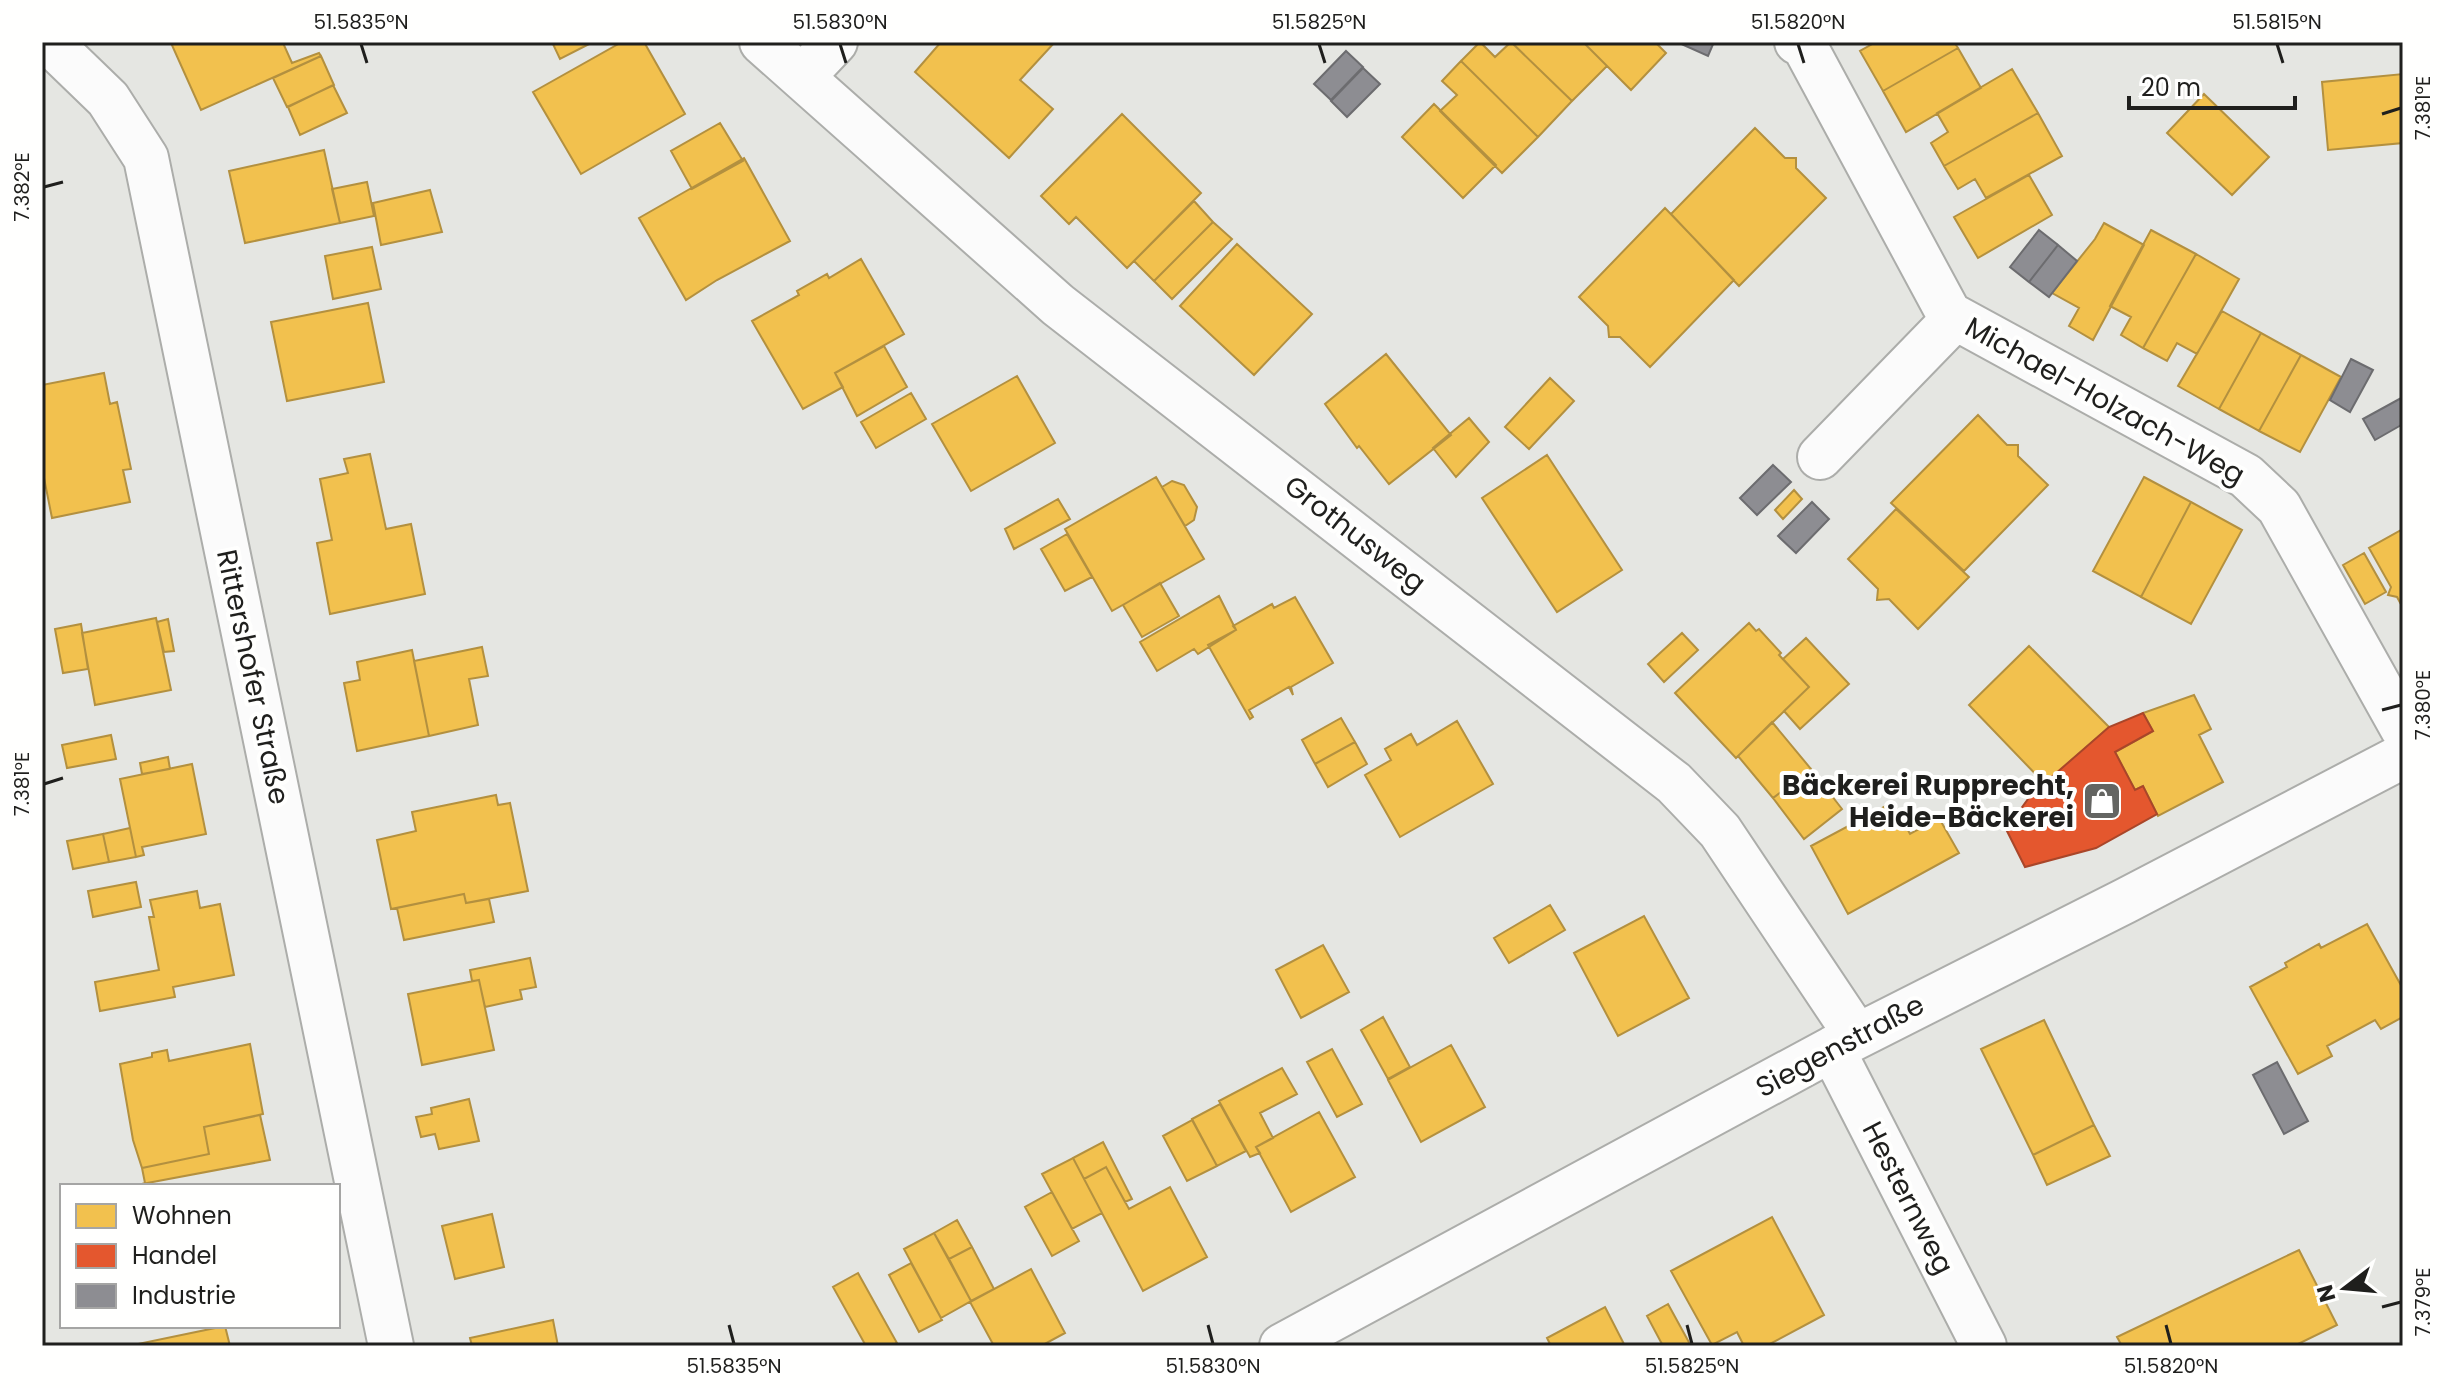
<svg xmlns="http://www.w3.org/2000/svg" width="2445" height="1388" viewBox="0 0 2445 1388" font-family="Poppins,sans-serif">
<style>
.homes{fill:#f2c14e;stroke:#b3903f;stroke-width:2}
.shops{fill:#e4572e;stroke:#a94629;stroke-width:2}
.industry{fill:#8d8d92;stroke:#6c6c6f;stroke-width:2}
.lines{fill:none;stroke-linecap:round;stroke-linejoin:round}
.street-casing{stroke:#acadaa;stroke-width:48}
.street{stroke:#fbfbfb;stroke-width:44}
.ticks{fill:none;stroke:#1f1f1d;stroke-width:3}
.labels{text-anchor:middle;dominant-baseline:central;stroke-width:8;stroke-linejoin:round;paint-order:stroke}
.street-label{font-size:28px;fill:#1f1f1d;stroke:#fffffe}
.poi-label{font-size:28px;font-weight:bold;fill:#1f1f1d;stroke:#fffffe;text-anchor:end}
.neatline{fill:none;stroke:#1f1f1d;stroke-width:3}
.ticks-label{font-size:20px;text-anchor:middle;fill:#1f1f1d}
</style>
<rect width="100%" height="100%" fill="#e5e6e2"/>
<path class="homes" d="M 285,42 L 283,43 L 292,63 L 319,53 L 321,56 L 201,110 L 171,43 Z
M 552,42 L 593,42 L 560,59 Z
M 622,42 L 644,42 L 685,114 L 581,174 L 533,92 Z
M 941,42 L 1055,42 L 1020,80 L 1053,109 L 1009,158 L 915,72 Z
M 1480,42 L 1495,57 L 1511,42 L 1572,101 L 1538,137 L 1461,61 Z
M 1511,42 L 1583,42 L 1607,66 L 1572,101 Z
M 1583,42 L 1655,42 L 1666,53 L 1631,90 Z
M 1876,42 L 1954,42 L 1958,48 L 1883,91 L 1860,51 Z
M 1958,48 L 1981,88 L 1906,132 L 1883,91 Z
M 321,56 L 334,85 L 287,107 L 273,78 Z
M 1461,61 L 1538,137 L 1502,173 L 1440,111 L 1457,95 L 1442,81 Z
M 2012,69 L 2038,113 L 1944,166 L 1931,143 L 1948,132 L 1937,113 Z
M 2403,74 L 2403,143 L 2328,150 L 2322,82 Z
M 333,85 L 347,113 L 300,135 L 288,107 Z
M 2204,94 L 2269,157 L 2232,195 L 2167,133 Z
M 1434,104 L 1496,165 L 1463,198 L 1402,137 Z
M 2038,113 L 2062,156 L 1986,198 L 1975,179 L 1958,189 L 1944,166 Z
M 1122,114 L 1201,193 L 1127,268 L 1076,217 L 1069,224 L 1041,196 Z
M 720,123 L 743,161 L 692,189 L 671,151 Z
M 1755,128 L 1785,158 L 1796,158 L 1796,168 L 1826,198 L 1739,286 L 1671,214 Z
M 324,150 L 340,223 L 245,243 L 229,171 Z
M 744,158 L 790,241 L 717,280 L 686,300 L 639,218 Z
M 2029,175 L 2052,215 L 1978,258 L 1954,217 Z
M 367,182 L 374,216 L 340,223 L 332,189 Z
M 430,190 L 442,232 L 381,245 L 373,203 Z
M 1194,201 L 1213,222 L 1154,281 L 1134,261 Z
M 1665,208 L 1734,280 L 1650,367 L 1620,337 L 1609,337 L 1608,326 L 1579,297 Z
M 1213,222 L 1232,239 L 1172,299 L 1154,281 Z
M 2104,223 L 2144,245 L 2093,340 L 2069,326 L 2079,308 L 2052,293 L 2095,239 Z
M 2151,230 L 2196,254 L 2143,348 L 2121,335 L 2131,317 L 2110,306 Z
M 1237,244 L 1312,314 L 1254,375 L 1180,306 Z
M 372,247 L 381,289 L 333,299 L 325,256 Z
M 2196,254 L 2239,279 L 2197,354 L 2177,343 L 2167,361 L 2143,348 Z
M 861,259 L 904,334 L 835,373 L 843,387 L 803,409 L 752,321 L 799,295 L 797,291 L 827,274 L 829,278 Z
M 368,303 L 384,382 L 287,401 L 271,322 Z
M 2222,311 L 2261,333 L 2219,409 L 2178,386 Z
M 2261,333 L 2301,355 L 2259,431 L 2219,409 Z
M 884,346 L 907,387 L 857,416 L 835,373 Z
M 1386,354 L 1451,435 L 1389,484 L 1359,446 L 1357,448 L 1325,404 Z
M 2301,355 L 2341,377 L 2300,452 L 2259,431 Z
M 104,373 L 110,404 L 117,402 L 131,469 L 123,470 L 130,502 L 52,518 L 42,468 L 42,385 Z
M 1017,376 L 1055,443 L 971,491 L 932,424 Z
M 1550,378 L 1574,401 L 1529,449 L 1505,427 Z
M 911,393 L 926,419 L 876,448 L 861,422 Z
M 1978,415 L 2007,445 L 2018,445 L 2018,456 L 2048,485 L 1964,571 L 1891,503 Z
M 1469,418 L 1489,442 L 1456,477 L 1433,448 Z
M 370,454 L 386,529 L 411,524 L 425,594 L 330,614 L 317,543 L 332,540 L 320,479 L 348,473 L 344,459 Z
M 1547,455 L 1622,570 L 1557,612 L 1482,498 Z
M 1156,477 L 1204,559 L 1112,611 L 1065,529 Z
M 2144,477 L 2191,502 L 2141,597 L 2093,571 Z
M 1172,481 L 1184,485 L 1197,507 L 1194,520 L 1185,526 L 1162,487 Z
M 1794,490 L 1802,499 L 1783,519 L 1775,510 Z
M 1058,499 L 1070,519 L 1014,549 L 1005,529 Z
M 2191,502 L 2242,530 L 2191,624 L 2141,597 Z
M 1896,509 L 1969,577 L 1918,629 L 1889,599 L 1877,600 L 1878,589 L 1848,559 Z
M 2403,529 L 2403,608 L 2397,597 L 2388,595 L 2391,587 L 2369,548 Z
M 1067,534 L 1092,577 L 1065,591 L 1041,549 Z
M 2364,553 L 2386,592 L 2365,604 L 2343,565 Z
M 1160,583 L 1179,616 L 1142,637 L 1123,605 Z
M 1219,596 L 1236,630 L 1198,654 L 1194,649 L 1157,671 L 1140,642 Z
M 1295,597 L 1333,663 L 1291,687 L 1293,695 L 1289,687 L 1249,710 L 1253,717 L 1250,719 L 1208,645 L 1236,630 L 1233,626 L 1272,604 L 1274,608 Z
M 156,618 L 171,690 L 95,705 L 82,633 Z
M 168,619 L 174,651 L 164,652 L 157,622 Z
M 1749,623 L 1756,631 L 1759,629 L 1781,653 L 1779,655 L 1809,687 L 1736,758 L 1675,693 Z
M 81,624 L 88,669 L 63,673 L 55,629 Z
M 1682,633 L 1698,650 L 1664,682 L 1648,664 Z
M 1806,638 L 1849,684 L 1800,729 L 1784,711 L 1809,687 L 1783,659 Z
M 2029,646 L 2109,727 L 2045,784 L 1969,705 Z
M 482,647 L 488,676 L 469,679 L 478,725 L 429,736 L 414,661 Z
M 412,650 L 429,736 L 357,751 L 344,683 L 360,680 L 357,662 Z
M 2194,695 L 2211,729 L 2199,735 L 2223,782 L 2158,816 L 2143,786 L 2135,790 L 2115,752 L 2153,731 L 2143,713 Z
M 1341,718 L 1355,742 L 1315,764 L 1302,740 Z
M 1457,721 L 1493,784 L 1400,837 L 1365,775 L 1391,760 L 1385,749 L 1411,734 L 1417,745 Z
M 1772,722 L 1811,769 L 1773,798 L 1738,756 Z
M 111,735 L 116,759 L 67,768 L 62,745 Z
M 1355,742 L 1367,764 L 1328,787 L 1315,764 Z
M 168,757 L 170,769 L 142,774 L 140,763 Z
M 192,764 L 206,834 L 142,847 L 144,855 L 136,857 L 120,779 Z
M 1811,769 L 1842,809 L 1804,839 L 1773,798 Z
M 496,795 L 498,805 L 510,803 L 528,891 L 466,903 L 464,894 L 391,909 L 377,840 L 416,831 L 412,812 Z
M 1893,802 L 1910,834 L 1939,818 L 1959,853 L 1848,914 L 1811,846 Z
M 130,828 L 136,857 L 109,862 L 103,834 Z
M 103,834 L 109,862 L 73,869 L 67,841 Z
M 136,882 L 141,907 L 93,917 L 88,891 Z
M 197,891 L 200,908 L 220,904 L 234,975 L 173,987 L 175,997 L 100,1011 L 95,982 L 159,970 L 149,917 L 154,917 L 150,900 Z
M 464,894 L 466,903 L 489,899 L 494,922 L 404,940 L 397,908 Z
M 1550,905 L 1565,930 L 1509,963 L 1494,938 Z
M 1644,916 L 1689,998 L 1618,1036 L 1574,953 Z
M 2367,924 L 2403,989 L 2403,1017 L 2381,1029 L 2375,1020 L 2327,1046 L 2332,1056 L 2298,1074 L 2250,987 L 2287,967 L 2285,963 L 2319,944 L 2321,948 Z
M 1323,945 L 1349,992 L 1301,1018 L 1276,970 Z
M 530,958 L 536,987 L 520,990 L 522,999 L 485,1007 L 479,980 L 472,981 L 470,970 Z
M 479,980 L 494,1050 L 422,1065 L 408,994 Z
M 1383,1017 L 1410,1067 L 1388,1079 L 1361,1030 Z
M 2044,1020 L 2094,1125 L 2033,1155 L 1981,1049 Z
M 250,1044 L 263,1114 L 204,1127 L 209,1154 L 142,1168 L 133,1140 L 120,1064 L 152,1057 L 152,1053 L 167,1050 L 169,1061 Z
M 1451,1045 L 1485,1107 L 1421,1142 L 1388,1080 Z
M 1332,1049 L 1362,1104 L 1337,1117 L 1307,1062 Z
M 1282,1068 L 1297,1094 L 1260,1113 L 1273,1138 L 1256,1147 L 1260,1153 L 1250,1157 L 1219,1101 Z
M 469,1099 L 479,1141 L 439,1149 L 435,1134 L 421,1137 L 416,1117 L 432,1114 L 431,1108 Z
M 1220,1104 L 1246,1151 L 1217,1166 L 1192,1119 Z
M 1319,1112 L 1355,1177 L 1291,1212 L 1256,1147 Z
M 260,1115 L 270,1160 L 142,1184 L 145,1183 L 142,1168 L 209,1154 L 204,1127 Z
M 1192,1120 L 1217,1166 L 1187,1181 L 1163,1136 Z
M 2094,1125 L 2110,1156 L 2047,1185 L 2033,1155 Z
M 1103,1142 L 1132,1199 L 1125,1202 L 1106,1167 L 1084,1179 L 1073,1158 Z
M 1073,1158 L 1102,1213 L 1072,1229 L 1042,1174 Z
M 1106,1167 L 1129,1209 L 1170,1187 L 1207,1257 L 1143,1291 L 1084,1179 Z
M 1052,1192 L 1079,1241 L 1052,1256 L 1025,1207 Z
M 492,1214 L 504,1267 L 455,1279 L 442,1226 Z
M 1772,1217 L 1824,1315 L 1766,1346 L 1744,1346 L 1737,1332 L 1712,1345 L 1671,1271 Z
M 957,1220 L 972,1247 L 949,1259 L 934,1233 Z
M 934,1233 L 971,1301 L 941,1318 L 904,1249 Z
M 972,1247 L 994,1289 L 971,1301 L 949,1259 Z
M 2299,1250 L 2337,1325 L 2294,1346 L 2122,1346 L 2117,1337 Z
M 911,1263 L 942,1320 L 919,1332 L 889,1275 Z
M 1031,1269 L 1065,1333 L 1041,1346 L 994,1346 L 970,1302 Z
M 858,1273 L 897,1343 L 891,1346 L 866,1346 L 833,1287 Z
M 1668,1304 L 1691,1346 L 1663,1346 L 1647,1316 Z
M 1605,1307 L 1625,1346 L 1551,1346 L 1547,1338 Z
M 553,1320 L 558,1346 L 472,1346 L 470,1338 Z
M 225,1326 L 230,1346 L 133,1346 L 133,1345 Z"/>
<path class="shops" d="M 2143,713 L 2153,731 L 2115,752 L 2135,790 L 2143,786 L 2157,814 L 2096,848 L 2025,867 L 2006,829 L 2031,795 L 2109,727 Z"/>
<path class="industry" d="M 1677,42 L 1714,42 L 1708,56 Z
M 1346,51 L 1363,67 L 1331,100 L 1314,84 Z
M 1363,68 L 1380,84 L 1347,117 L 1331,101 Z
M 2039,230 L 2058,245 L 2029,282 L 2010,267 Z
M 2058,245 L 2077,261 L 2049,297 L 2029,282 Z
M 2351,359 L 2373,370 L 2350,412 L 2330,400 Z
M 2403,397 L 2403,424 L 2375,440 L 2363,419 Z
M 1773,465 L 1791,482 L 1757,515 L 1740,498 Z
M 1812,502 L 1829,519 L 1796,553 L 1778,536 Z
M 2277,1062 L 2308,1121 L 2284,1134 L 2253,1075 Z"/>
<g class="lines">
<defs>
<path id="street" d="M 49,42 L 108,99 L 146,158 L 391,1346
M 762,42 L 1058,305 L 1674,783 L 1720,831 L 1857,1036
M 1797,42 L 1804,45 L 1949,314 L 2246,476 L 2279,507 L 2403,729
M 802,77 L 835,42
M 1820,457 L 1955,318
M 1832,1049 L 1984,1346
M 1282,1346 L 1832,1049 L 2125,901 L 2403,756"/>
</defs>
<use href="#street" class="street-casing"/>
<use href="#street" class="street"/>
</g>
<path class="ticks" d="M 361,44 L 367,63M 840,44 L 846,63M 1319,44 L 1325,63M 1798,44 L 1804,63M 2277,44 L 2283,63M 2382,114 L 2401,108M 44,187 L 63,182M 2382,710 L 2401,705M 44,784 L 63,778M 2382,1307 L 2401,1302M 729,1325 L 734,1344M 1208,1325 L 1213,1344M 1687,1325 L 1692,1344M 2166,1325 L 2171,1344"/>
<defs>
<symbol id="shop-square" viewBox="-11 -11 22 22"><rect x="-9" y="-9" width="18" height="18" rx="4" fill="#646562" stroke="#fffffe"/><path d="M-5-2.5h2.3a2.7 3.5 0 0 1 5.4 0H5L5.5 6h-11ZM-1.5-2.5h3a1.5 2.3 0 0 0-3 0Z" fill="#fff"/></symbol>
</defs>
<g fill-rule="evenodd">
<use href="#shop-square" x="2080" y="779" width="44" height="44"/>
</g>
<g class="labels">
<g class="street-label">
<text transform="translate(2105 401) rotate(29)">Michael-Holzach-Weg</text>
<text transform="translate(1355 534) rotate(38)">Grothusweg</text>
<text transform="translate(253 677) rotate(78)">Rittershofer Straße</text>
<text transform="translate(1840 1046) rotate(-28)">Siegenstraße</text>
<text transform="translate(1908 1198) rotate(63)">Hesternweg</text>
</g>
<g class="poi-label">
<text x="2074" y="785">Bäckerei Rupprecht,<tspan x="2074" dy="32">Heide-Bäckerei</tspan></text>
</g>
</g>
<rect width="2445" height="1388" fill="none" stroke="#fffffe" stroke-width="88"/>
<rect x="60" y="1184" width="280" height="144" fill="#fffffe" stroke="#a5a5a4" stroke-width="2"/>
<rect x="76" y="1204" width="40" height="24" fill="#f2c14e" stroke="#a5a5a4" stroke-width="2"/>
<text x="132" y="1224" font-size="24" fill="#1f1f1d">Wohnen</text>
<rect x="76" y="1244" width="40" height="24" fill="#e4572e" stroke="#a5a5a4" stroke-width="2"/>
<text x="132" y="1264" font-size="24" fill="#1f1f1d">Handel</text>
<rect x="76" y="1284" width="40" height="24" fill="#8d8d92" stroke="#a5a5a4" stroke-width="2"/>
<text x="132" y="1304" font-size="24" fill="#1f1f1d">Industrie</text>
<g transform="translate(2345 1288) rotate(254)" stroke="#fffffe" stroke-width="6" paint-order="stroke">
<path d="M0-6L14 30L0 20L-14 30Z" fill="#1f1f1d"/>
<text y="-12" font-size="22" font-weight="bold" text-anchor="middle" fill="#1f1f1d">N</text>
</g>
<path d="M2129 96v12h166v-12" fill="none" stroke="#1f1f1d" stroke-width="4"/>
<text x="2141" y="96" font-size="24" fill="#1f1f1d" stroke="#fffffe" stroke-width="6" paint-order="stroke">20 m</text>
<rect x="44" y="44" width="2357" height="1300" class="neatline"/>
<g class="ticks-label">
<text x="361" y="29">51.5835°N</text>
<text x="840" y="29">51.5830°N</text>
<text x="1319" y="29">51.5825°N</text>
<text x="1798" y="29">51.5820°N</text>
<text x="2277" y="29">51.5815°N</text>
<text transform="translate(2423 108) rotate(-90)" y="7">7.381°E</text>
<text transform="translate(22 187) rotate(-90)" y="7">7.382°E</text>
<text transform="translate(2423 705) rotate(-90)" y="7">7.380°E</text>
<text transform="translate(22 784) rotate(-90)" y="7">7.381°E</text>
<text transform="translate(2423 1302) rotate(-90)" y="7">7.379°E</text>
<text x="734" y="1373">51.5835°N</text>
<text x="1213" y="1373">51.5830°N</text>
<text x="1692" y="1373">51.5825°N</text>
<text x="2171" y="1373">51.5820°N</text>
</g>
</svg>
